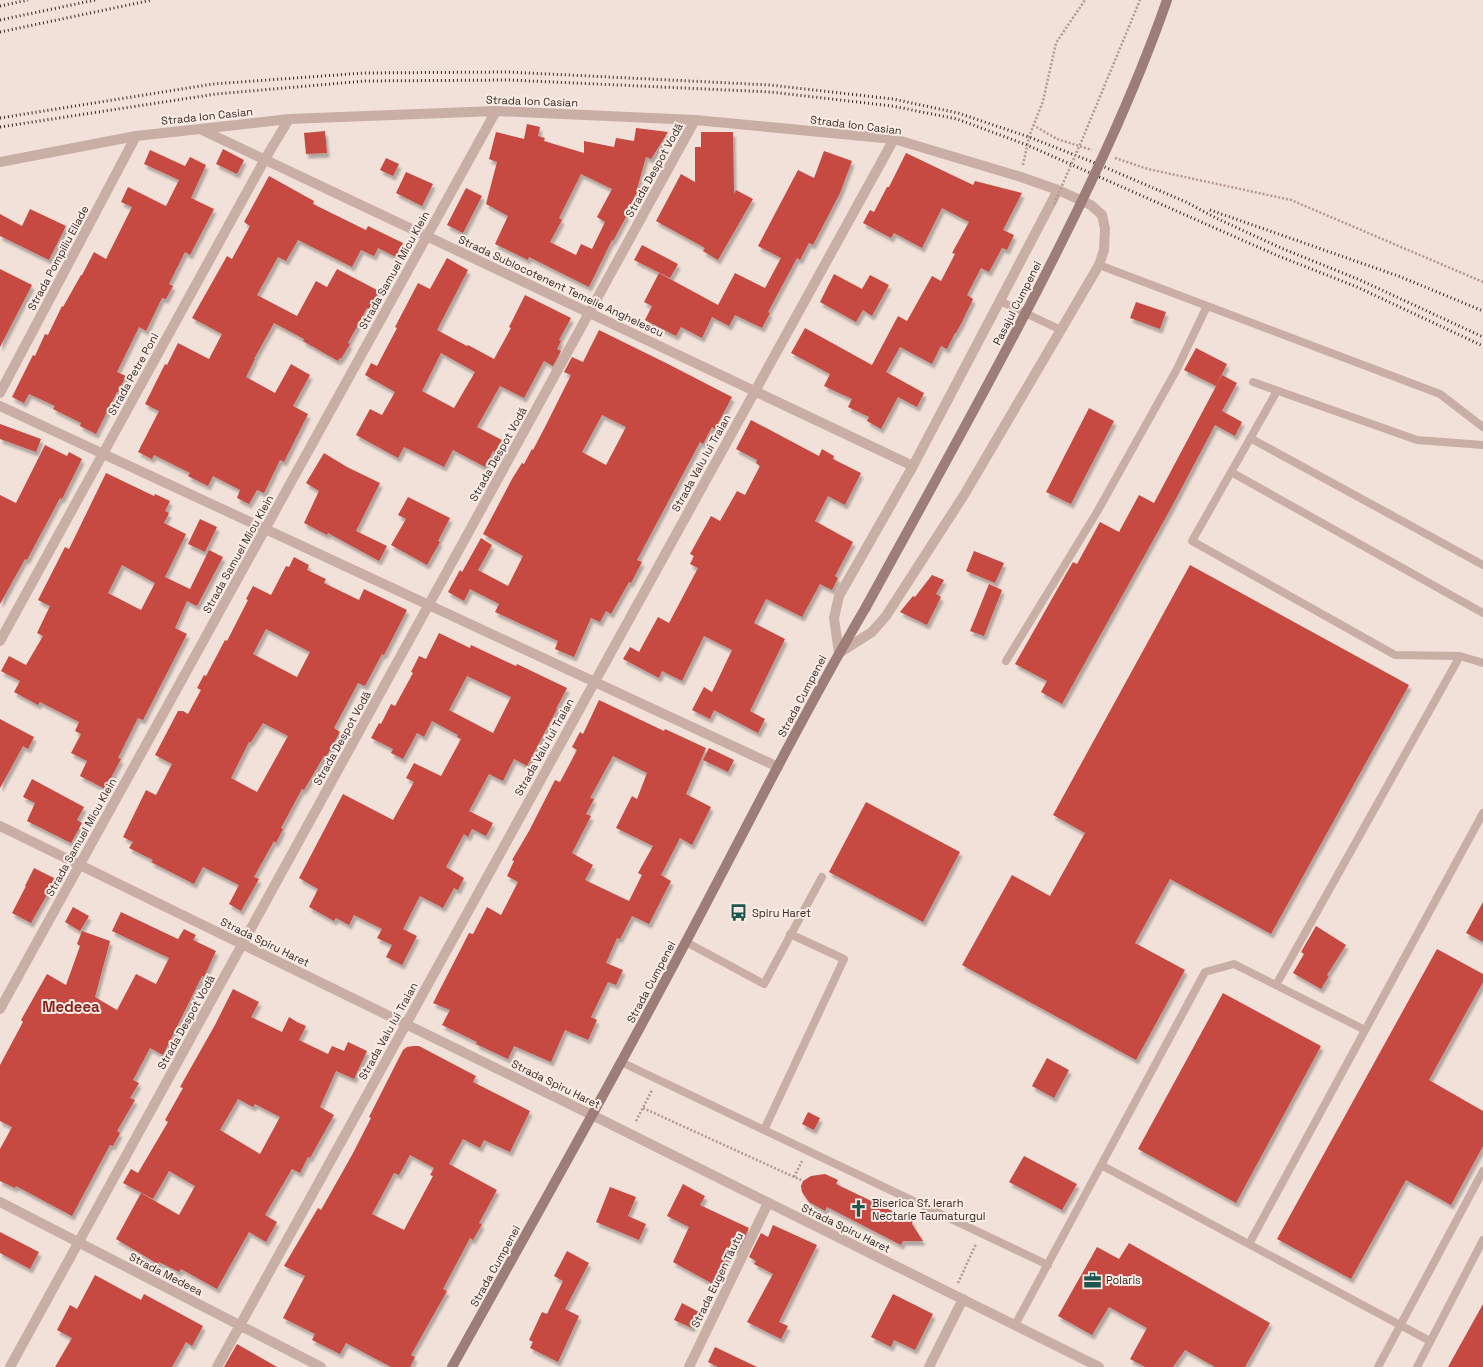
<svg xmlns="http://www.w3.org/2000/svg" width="1483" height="1367" viewBox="0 0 1483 1367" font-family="'Space Grotesk',sans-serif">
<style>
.building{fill:#c64842;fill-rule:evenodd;filter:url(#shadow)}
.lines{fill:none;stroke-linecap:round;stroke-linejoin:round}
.path{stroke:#b5988f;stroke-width:2.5;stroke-dasharray:2 2;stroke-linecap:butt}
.lane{stroke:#c9aea5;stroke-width:8}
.street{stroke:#c9aea5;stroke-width:10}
.secondary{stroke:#9d7d77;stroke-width:10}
.rail{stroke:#352826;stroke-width:3;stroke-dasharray:1 3;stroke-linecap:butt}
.path-bridge{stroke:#b5988f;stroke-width:2.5;stroke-dasharray:2 2;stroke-linecap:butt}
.secondary-bridge{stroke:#9d7d77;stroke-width:10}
.labels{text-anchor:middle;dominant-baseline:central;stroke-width:4;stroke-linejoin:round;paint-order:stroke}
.street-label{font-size:11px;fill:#352826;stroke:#f9ece5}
.poi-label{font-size:11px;fill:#352826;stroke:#f9ece5;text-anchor:start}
.district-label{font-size:15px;font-weight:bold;fill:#842420;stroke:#f9ece5}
</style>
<defs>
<filter id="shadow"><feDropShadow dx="2.5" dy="4.5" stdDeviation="1" flood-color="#0004"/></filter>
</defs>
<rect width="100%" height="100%" fill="#f1e1d9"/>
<path class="building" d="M 527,124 L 540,127 L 538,136 L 545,138 L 544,141 L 584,153 L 584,141 L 614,147 L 616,138 L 634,141 L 636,128 L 668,132 L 651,159 L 646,157 L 637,189 L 638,190 L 625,215 L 627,215 L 613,241 L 612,240 L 589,287 L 529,257 L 528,260 L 495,244 L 508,216 L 486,204 L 497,162 L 489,159 L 496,132 L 524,139 ZM 581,174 L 612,189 L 597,217 L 605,222 L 592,249 L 581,244 L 576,255 L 550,242 L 562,220 L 559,218 Z
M 325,131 L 327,153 L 306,154 L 304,133 Z
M 701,132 L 733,132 L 734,194 L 736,190 L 753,199 L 718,260 L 703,251 L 705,248 L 656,221 L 681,174 L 695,182 L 695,147 L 701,147 Z
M 223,149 L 244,160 L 237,174 L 216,164 Z
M 150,150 L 185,166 L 190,157 L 206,165 L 191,198 L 214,209 L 190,255 L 185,252 L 169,284 L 173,286 L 166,299 L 162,298 L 146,331 L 139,327 L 117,372 L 126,376 L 118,392 L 117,392 L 96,434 L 80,426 L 81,423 L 53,409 L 55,406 L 29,394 L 24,403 L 12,397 L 33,355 L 35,356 L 45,334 L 48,335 L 62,306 L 63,307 L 81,275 L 82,275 L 94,252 L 106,259 L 132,207 L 121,202 L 128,187 L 166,206 L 179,180 L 144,164 Z
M 824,151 L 852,161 L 840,193 L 813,245 L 809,243 L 800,260 L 797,258 L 768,312 L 770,313 L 762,328 L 735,315 L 729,326 L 712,317 L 702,338 L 681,327 L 676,336 L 645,320 L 652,306 L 644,302 L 659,273 L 718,305 L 735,273 L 765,288 L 781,258 L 758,246 L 798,170 L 814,178 Z
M 906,153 L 973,185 L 975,181 L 1022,193 L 1003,230 L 1014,235 L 1007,250 L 1002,248 L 989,272 L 981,268 L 967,295 L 973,299 L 962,322 L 956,333 L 955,333 L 947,349 L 941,346 L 932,364 L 900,347 L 886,372 L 924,393 L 917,407 L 898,397 L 881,429 L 867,421 L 869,417 L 848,407 L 852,399 L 824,386 L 830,374 L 791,353 L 805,328 L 872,365 L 898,316 L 907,321 L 932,276 L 941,281 L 955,254 L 952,253 L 969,222 L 942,208 L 922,248 L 894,233 L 891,238 L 863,223 L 870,210 L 874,212 L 887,187 L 889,187 Z
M 386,158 L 399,164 L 393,176 L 380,170 Z
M 406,172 L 433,184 L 422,206 L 396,193 Z
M 269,176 L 314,201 L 313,204 L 366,230 L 368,226 L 403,243 L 396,257 L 378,248 L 374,256 L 361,250 L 352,267 L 298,240 L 286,261 L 278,257 L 257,295 L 297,316 L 316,281 L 327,287 L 337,269 L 379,291 L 369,309 L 367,308 L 348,343 L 350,344 L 341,359 L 340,358 L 338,361 L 303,341 L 304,339 L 274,323 L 254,359 L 255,359 L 246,377 L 275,393 L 291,364 L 310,375 L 293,406 L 308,414 L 284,462 L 280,460 L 264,493 L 257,490 L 249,504 L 237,498 L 240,490 L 213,476 L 208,486 L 188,476 L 190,473 L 154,455 L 152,459 L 138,452 L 159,411 L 145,404 L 165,364 L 167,365 L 178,343 L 209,359 L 222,334 L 192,318 L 227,256 L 232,259 L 250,226 L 244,222 Z
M 466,188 L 482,196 L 463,233 L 447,225 Z
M 30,209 L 66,226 L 49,260 L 0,236 L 0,214 L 22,226 Z
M 642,245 L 678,264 L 670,278 L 634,260 Z
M 447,258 L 468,270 L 437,330 L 467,346 L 468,345 L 494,359 L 511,328 L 509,327 L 525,295 L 571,318 L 559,340 L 561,341 L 557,349 L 561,351 L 553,366 L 544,361 L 524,398 L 500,386 L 477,427 L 502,440 L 495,452 L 493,451 L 485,467 L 453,450 L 444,467 L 404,447 L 398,458 L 356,435 L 370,409 L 382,415 L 395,392 L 365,375 L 371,363 L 377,366 L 397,328 L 395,327 L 418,283 L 430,289 ZM 441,353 L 475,372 L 454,408 L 422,391 Z
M 0,269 L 32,285 L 0,347 Z
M 834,274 L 862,289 L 870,275 L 889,285 L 872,316 L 863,310 L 856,322 L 820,302 Z
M 1136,302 L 1166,312 L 1160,329 L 1130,318 Z
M 599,330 L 668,364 L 732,397 L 715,429 L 712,427 L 703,444 L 700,442 L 637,560 L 642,562 L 631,583 L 629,582 L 611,614 L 606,611 L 600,622 L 591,618 L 574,657 L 555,649 L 558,641 L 495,612 L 499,604 L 470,589 L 464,601 L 448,592 L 460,570 L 462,572 L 481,538 L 492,545 L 478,570 L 508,586 L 523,556 L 483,534 L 512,479 L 522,463 L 524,464 L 532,449 L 533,450 L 546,425 L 571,375 L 564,372 L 572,357 L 583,362 ZM 602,415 L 626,427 L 606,465 L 582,452 Z
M 1196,348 L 1227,364 L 1216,386 L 1184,370 Z
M 1222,375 L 1237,383 L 1222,411 L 1242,422 L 1235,436 L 1215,425 L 1171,508 L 1062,704 L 1041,692 L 1047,681 L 1015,664 L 1066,574 L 1073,562 L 1077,564 L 1100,522 L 1119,532 L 1139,495 L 1154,503 Z
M 1089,408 L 1114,421 L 1071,504 L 1046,492 Z
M 751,420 L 819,456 L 822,449 L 834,456 L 833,459 L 861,473 L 845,505 L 828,496 L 815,521 L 853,542 L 835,576 L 838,578 L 832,590 L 820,584 L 802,617 L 766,599 L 754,623 L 785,639 L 750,711 L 765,719 L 758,733 L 714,710 L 710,719 L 692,710 L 704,687 L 712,692 L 732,650 L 704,636 L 682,681 L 662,671 L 659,678 L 623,659 L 630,647 L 639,652 L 658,617 L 669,623 L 698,568 L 690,564 L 694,556 L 690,554 L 711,516 L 720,521 L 737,491 L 745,495 L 760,466 L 756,463 L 757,460 L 736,449 Z
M 0,424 L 41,439 L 36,452 L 0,439 Z
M 45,445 L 67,456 L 69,452 L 82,459 L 62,499 L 60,498 L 27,560 L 25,559 L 0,604 L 0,495 L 16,503 Z
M 324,453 L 347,467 L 380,483 L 356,531 L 387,546 L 379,561 L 328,533 L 327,535 L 304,523 L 319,491 L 306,483 Z
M 106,473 L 154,496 L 155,494 L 170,501 L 165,511 L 169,513 L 164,523 L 186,534 L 165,577 L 190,589 L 209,550 L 223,557 L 197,606 L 187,601 L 175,628 L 187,634 L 143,720 L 138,718 L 118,758 L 121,759 L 105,789 L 80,776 L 87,761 L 71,753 L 81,734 L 75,731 L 79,722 L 40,702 L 38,705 L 14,692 L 20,681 L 1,671 L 9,656 L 26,665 L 43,636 L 37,633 L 50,606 L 38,600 L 65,547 L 69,549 ZM 122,565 L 155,583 L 141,610 L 108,593 Z
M 408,497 L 450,518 L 438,541 L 440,542 L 427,565 L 391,545 L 406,519 L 398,515 Z
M 200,519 L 217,527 L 205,552 L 188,544 Z
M 974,551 L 1004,563 L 995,583 L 966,571 Z
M 294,557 L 309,565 L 307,570 L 326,579 L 324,583 L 359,600 L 364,589 L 407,610 L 384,655 L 382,654 L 365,686 L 358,683 L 334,728 L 340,732 L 326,757 L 324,756 L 304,790 L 302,789 L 281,828 L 283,829 L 276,843 L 274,841 L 254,877 L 259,879 L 241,911 L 229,904 L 239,885 L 203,867 L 194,884 L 151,862 L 153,860 L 129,848 L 133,842 L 123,837 L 146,790 L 156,795 L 172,764 L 155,755 L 178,711 L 183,711 L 188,714 L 201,690 L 197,688 L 204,675 L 206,676 L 225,640 L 227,641 L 248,600 L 246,599 L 253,586 L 271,595 L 286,566 L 289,567 ZM 266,629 L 310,652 L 297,677 L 253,654 ZM 263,723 L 288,736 L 257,792 L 231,778 L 249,742 L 251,742 Z
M 1190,565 L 1409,685 L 1271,934 L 1170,879 L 1135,943 L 1185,970 L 1136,1060 L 962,965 L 1012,875 L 1050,896 L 1085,833 L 1053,815 Z
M 932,575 L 944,580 L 936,594 L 941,597 L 927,625 L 900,612 L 913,596 L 915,597 Z
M 989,584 L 1002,590 L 984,636 L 970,631 Z
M 439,633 L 470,648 L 471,645 L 516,666 L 517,664 L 567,688 L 556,709 L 557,709 L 527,766 L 514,759 L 503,781 L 489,774 L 469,811 L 493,823 L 486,836 L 472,829 L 468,837 L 464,834 L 446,867 L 464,878 L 458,890 L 454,888 L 443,908 L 420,896 L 403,929 L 417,936 L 402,965 L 386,957 L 392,945 L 377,938 L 382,929 L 354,915 L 349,925 L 336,918 L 334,921 L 309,907 L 318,889 L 299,878 L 343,794 L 393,820 L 414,782 L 406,778 L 414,763 L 441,776 L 461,739 L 457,737 L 458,735 L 432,721 L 424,737 L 417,733 L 403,759 L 391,753 L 393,749 L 371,738 L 379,723 L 381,724 L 391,704 L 395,706 L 413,673 L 411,672 L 419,656 L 426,659 ZM 467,676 L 511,697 L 493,733 L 449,710 Z
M 599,700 L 664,731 L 665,729 L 706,748 L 686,794 L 711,807 L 692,845 L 680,838 L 661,875 L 671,881 L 649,924 L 632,916 L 620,939 L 617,938 L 606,963 L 623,970 L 616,985 L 608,982 L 591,1017 L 597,1020 L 588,1040 L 565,1030 L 551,1062 L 514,1046 L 508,1059 L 476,1044 L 477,1042 L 442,1025 L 450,1010 L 433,1003 L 469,933 L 473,934 L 487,907 L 501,915 L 518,882 L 507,876 L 514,861 L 512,860 L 529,831 L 555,780 L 560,782 L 577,750 L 572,747 L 580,732 L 583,734 ZM 613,756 L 647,773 L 637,799 L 632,796 L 616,828 L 653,846 L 638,873 L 642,875 L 629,901 L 585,880 L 593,865 L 572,853 L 591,816 L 586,814 L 594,799 L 590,798 Z
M 0,719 L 34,737 L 28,749 L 23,746 L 0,788 Z
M 709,748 L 734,760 L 728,772 L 703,760 Z
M 32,779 L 84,807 L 77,820 L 82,823 L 71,843 L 27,821 L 35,803 L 23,797 Z
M 866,802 L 960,852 L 923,922 L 829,872 Z
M 34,868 L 56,879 L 31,923 L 12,913 L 26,886 L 25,886 Z
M 1483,902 L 1483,942 L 1466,933 Z
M 73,907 L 89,916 L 80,931 L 65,922 Z
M 121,912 L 178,939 L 184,929 L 196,935 L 193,940 L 216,951 L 204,977 L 202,976 L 163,1055 L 150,1048 L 133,1080 L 139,1083 L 130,1098 L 135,1100 L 117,1131 L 120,1133 L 113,1146 L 110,1145 L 72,1216 L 16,1186 L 15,1188 L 0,1181 L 0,1149 L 12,1127 L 0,1121 L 0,1065 L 23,1022 L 21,1020 L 47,974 L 66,985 L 80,946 L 77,944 L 82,931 L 110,941 L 95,997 L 117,1010 L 136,974 L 156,984 L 169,958 L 112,931 Z
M 1316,926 L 1346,945 L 1327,975 L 1329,976 L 1321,989 L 1293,973 L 1304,954 L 1301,952 Z
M 1437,949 L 1483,974 L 1483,982 L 1429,1080 L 1483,1111 L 1483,1146 L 1451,1205 L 1406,1180 L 1351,1279 L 1277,1239 Z
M 233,989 L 259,1002 L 251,1017 L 282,1032 L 289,1017 L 297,1022 L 306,1026 L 299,1040 L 328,1054 L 332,1046 L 344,1051 L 348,1042 L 367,1051 L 354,1079 L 336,1071 L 320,1107 L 334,1115 L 310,1158 L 308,1157 L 300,1173 L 292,1169 L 265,1215 L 277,1222 L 266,1242 L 249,1232 L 217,1289 L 181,1269 L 179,1272 L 159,1262 L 158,1264 L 116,1239 L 141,1193 L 179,1215 L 195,1186 L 169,1171 L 153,1199 L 123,1183 L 131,1169 L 138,1173 L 168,1122 L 165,1120 L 183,1088 L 180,1087 L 215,1025 ZM 238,1099 L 253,1107 L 255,1104 L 280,1117 L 260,1154 L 220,1130 Z
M 1223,993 L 1321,1046 L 1236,1203 L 1138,1149 Z
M 413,1046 L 419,1046 L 476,1076 L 473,1082 L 530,1111 L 510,1152 L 484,1140 L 480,1148 L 463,1139 L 449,1164 L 497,1190 L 479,1223 L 482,1224 L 473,1240 L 470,1238 L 443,1289 L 447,1291 L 411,1355 L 415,1357 L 410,1367 L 391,1367 L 346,1343 L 340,1354 L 312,1340 L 315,1334 L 283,1318 L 305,1276 L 284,1266 L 318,1208 L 321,1210 L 352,1155 L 371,1118 L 369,1117 L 403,1050 L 407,1047 ZM 410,1155 L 434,1168 L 430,1175 L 433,1176 L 404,1230 L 372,1214 L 394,1173 L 399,1175 Z
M 1047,1058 L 1069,1070 L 1054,1098 L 1032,1086 Z
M 808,1112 L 820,1118 L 814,1130 L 802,1124 Z
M 1024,1156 L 1077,1184 L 1062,1210 L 1009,1182 Z
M 825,1174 L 838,1180 L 836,1184 L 913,1221 L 912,1224 L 923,1241 L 903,1241 L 901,1245 L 827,1207 L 825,1211 L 809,1202 L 802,1192 L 801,1186 L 803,1181 L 811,1176 Z
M 683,1184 L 705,1196 L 700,1205 L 749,1228 L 737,1252 L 732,1249 L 713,1284 L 673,1262 L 689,1227 L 667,1216 Z
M 610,1187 L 636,1197 L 628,1216 L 646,1224 L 639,1240 L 596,1222 Z
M 773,1225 L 817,1245 L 779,1322 L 788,1326 L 781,1339 L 747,1322 L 773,1274 L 754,1264 L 756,1261 L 749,1257 L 761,1233 L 768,1237 Z
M 0,1232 L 39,1252 L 30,1269 L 0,1253 Z
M 1129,1243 L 1270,1323 L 1245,1367 L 1215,1367 L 1185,1350 L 1173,1367 L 1145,1367 L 1130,1359 L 1147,1328 L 1109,1307 L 1092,1335 L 1058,1316 L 1097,1247 L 1119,1259 Z
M 567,1251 L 589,1263 L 565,1309 L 579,1316 L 558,1362 L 530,1348 L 533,1342 L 529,1340 L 542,1312 L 547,1314 L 563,1281 L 554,1276 Z
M 95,1275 L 141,1300 L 144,1294 L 203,1326 L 192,1346 L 186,1342 L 172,1367 L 55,1367 L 72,1338 L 57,1330 L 70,1305 L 77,1309 Z
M 893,1294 L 933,1314 L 915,1350 L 894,1340 L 891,1347 L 871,1337 Z
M 682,1303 L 699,1312 L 692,1328 L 674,1320 Z
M 1483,1304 L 1483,1367 L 1448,1367 Z
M 237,1344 L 277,1367 L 224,1367 Z
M 715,1347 L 757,1367 L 718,1367 L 708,1362 Z"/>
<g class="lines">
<path class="path" d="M 1033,125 L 1057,139 L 1092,150
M 1115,158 L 1148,169 L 1291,200 L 1483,282
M 1023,165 L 1029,137 L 1043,101 L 1056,43 L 1085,0
M 643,1108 L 803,1181
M 636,1121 L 652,1090
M 794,1177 L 802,1161
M 958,1283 L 976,1244"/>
<path class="lane" d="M 1099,265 L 1440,394 L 1483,427
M 1000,301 L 1061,330
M 1253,382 L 1417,440 L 1483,445
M 1277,391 L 1192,541 L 1395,655 L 1460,656 L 1483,663
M 1250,438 L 1483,565
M 1231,472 L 1483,613
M 1006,661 L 1097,512 L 1177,369 L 1207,306
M 686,942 L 764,984 L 822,877
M 1276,985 L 1460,656
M 621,1062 L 1048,1265
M 764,1130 L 844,959 L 790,934
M 1101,1165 L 1430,1341
M 1249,1244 L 1483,813
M 1015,1325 L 1205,972 L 1234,964 L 1365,1030
M 1378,1367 L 1483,1171
M 1417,1367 L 1483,1240"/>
<path class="street" d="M 200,129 L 913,466
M 0,162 L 136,136 L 200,129 L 289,119 L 496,111 L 695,120 L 894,139 L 1021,177 L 1058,190 L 1091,205 L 1102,215 L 1105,229 L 1104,250 L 1099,265 L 964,495 L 886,616 L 872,632 L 839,653 L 834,618 L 839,596 L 913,466 L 1058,190
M 0,393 L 136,136
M 0,406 L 778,767
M 0,641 L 265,159 L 289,119
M 0,826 L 592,1115 L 1099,1367
M 0,1009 L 496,111
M 0,1202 L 321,1367
M 10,1367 L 695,120
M 217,1367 L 894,139
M 689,1367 L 768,1203
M 929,1367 L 963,1299"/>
<path class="secondary" d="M 452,1367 C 521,1243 591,1119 658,994 C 728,865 792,733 866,607"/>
<path class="rail" d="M 0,6 L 28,0
M 0,20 L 95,0
M 0,32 L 152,0
M 0,118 L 213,84 L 364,73 L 508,72 L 770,85 L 893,99 L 958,113 L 1029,137 L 1095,163 L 1186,202 L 1216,218 L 1281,248 L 1360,280 L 1483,337
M 0,127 L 216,94 L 365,81 L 509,80 L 771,92 L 892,106 L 957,119 L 1027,145 L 1276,255 L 1357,287 L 1483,346
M 1210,210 L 1401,277 L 1483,311"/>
<path class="path-bridge" d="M 1054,204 L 1082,140 L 1140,0"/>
<path class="secondary-bridge" d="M 866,607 C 924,501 983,396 1038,289 C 1086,195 1132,100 1167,0"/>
</g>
<defs>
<symbol id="bus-bare" viewBox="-9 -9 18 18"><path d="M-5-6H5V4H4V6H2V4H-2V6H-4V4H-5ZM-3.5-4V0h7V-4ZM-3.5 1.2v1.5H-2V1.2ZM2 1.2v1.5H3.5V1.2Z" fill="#1c564e" stroke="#f9ece5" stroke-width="2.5" paint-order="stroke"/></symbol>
<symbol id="church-bare" viewBox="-9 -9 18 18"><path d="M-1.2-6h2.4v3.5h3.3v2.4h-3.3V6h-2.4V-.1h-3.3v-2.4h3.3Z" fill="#1c564e" stroke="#f9ece5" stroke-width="2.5" paint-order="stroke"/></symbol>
<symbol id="office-bare" viewBox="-9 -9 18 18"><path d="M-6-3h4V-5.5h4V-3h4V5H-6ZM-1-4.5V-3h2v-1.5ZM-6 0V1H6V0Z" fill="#1c564e" stroke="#f9ece5" stroke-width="2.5" paint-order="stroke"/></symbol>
</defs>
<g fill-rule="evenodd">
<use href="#bus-bare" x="726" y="900" width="25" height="25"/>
<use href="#church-bare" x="846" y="1196" width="25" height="25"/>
<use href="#office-bare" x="1080" y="1268" width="25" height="25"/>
</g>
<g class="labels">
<g class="street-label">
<text transform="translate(532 101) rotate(2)">Strada Ion Casian</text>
<text transform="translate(207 116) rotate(-6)">Strada Ion Casian</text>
<text transform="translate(856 125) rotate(7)">Strada Ion Casian</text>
<text transform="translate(654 170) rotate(-61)">Strada Despot Vodă</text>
<text transform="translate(58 258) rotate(-62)">Strada Pompiliu Eliade</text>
<text transform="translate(394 270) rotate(-61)">Strada Samuel Micu Klein</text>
<text transform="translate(561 286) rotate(25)">Strada Sublocotenent Temelie Anghelescu</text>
<text transform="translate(1017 303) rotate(-63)">Pasajul Cumpenei</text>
<text transform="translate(133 374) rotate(-61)">Strada Petre Poni</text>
<text transform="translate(498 454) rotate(-61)">Strada Despot Vodă</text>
<text transform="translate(701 463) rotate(-61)">Strada Valu lui Traian</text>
<text transform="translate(238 554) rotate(-61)">Strada Samuel Micu Klein</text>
<text transform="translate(802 696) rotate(-62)">Strada Cumpenei</text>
<text transform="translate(342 738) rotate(-61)">Strada Despot Vodă</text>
<text transform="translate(544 747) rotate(-61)">Strada Valu lui Traian</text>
<text transform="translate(81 837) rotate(-61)">Strada Samuel Micu Klein</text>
<text transform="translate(265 942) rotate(26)">Strada Spiru Haret</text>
<text transform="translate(651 982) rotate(-62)">Strada Cumpenei</text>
<text transform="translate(186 1022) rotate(-61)">Strada Despot Vodă</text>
<text transform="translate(388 1031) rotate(-61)">Strada Valu lui Traian</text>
<text transform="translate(556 1084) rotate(26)">Strada Spiru Haret</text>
<text transform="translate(846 1228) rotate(26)">Strada Spiru Haret</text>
<text transform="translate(495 1266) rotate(-61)">Strada Cumpenei</text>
<text transform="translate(166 1274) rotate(27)">Strada Medeea</text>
<text transform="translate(717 1280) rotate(-64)">Strada Eugen Tăutu</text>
</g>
<g class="poi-label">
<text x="752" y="913">Spiru Haret</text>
<text x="872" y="1203">Biserica Sf. Ierarh<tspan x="872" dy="13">Nectarie Taumaturgul</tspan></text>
<text x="1106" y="1280">Polaris</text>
</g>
<g class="district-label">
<text x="71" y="1006">Medeea</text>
</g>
</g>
</svg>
